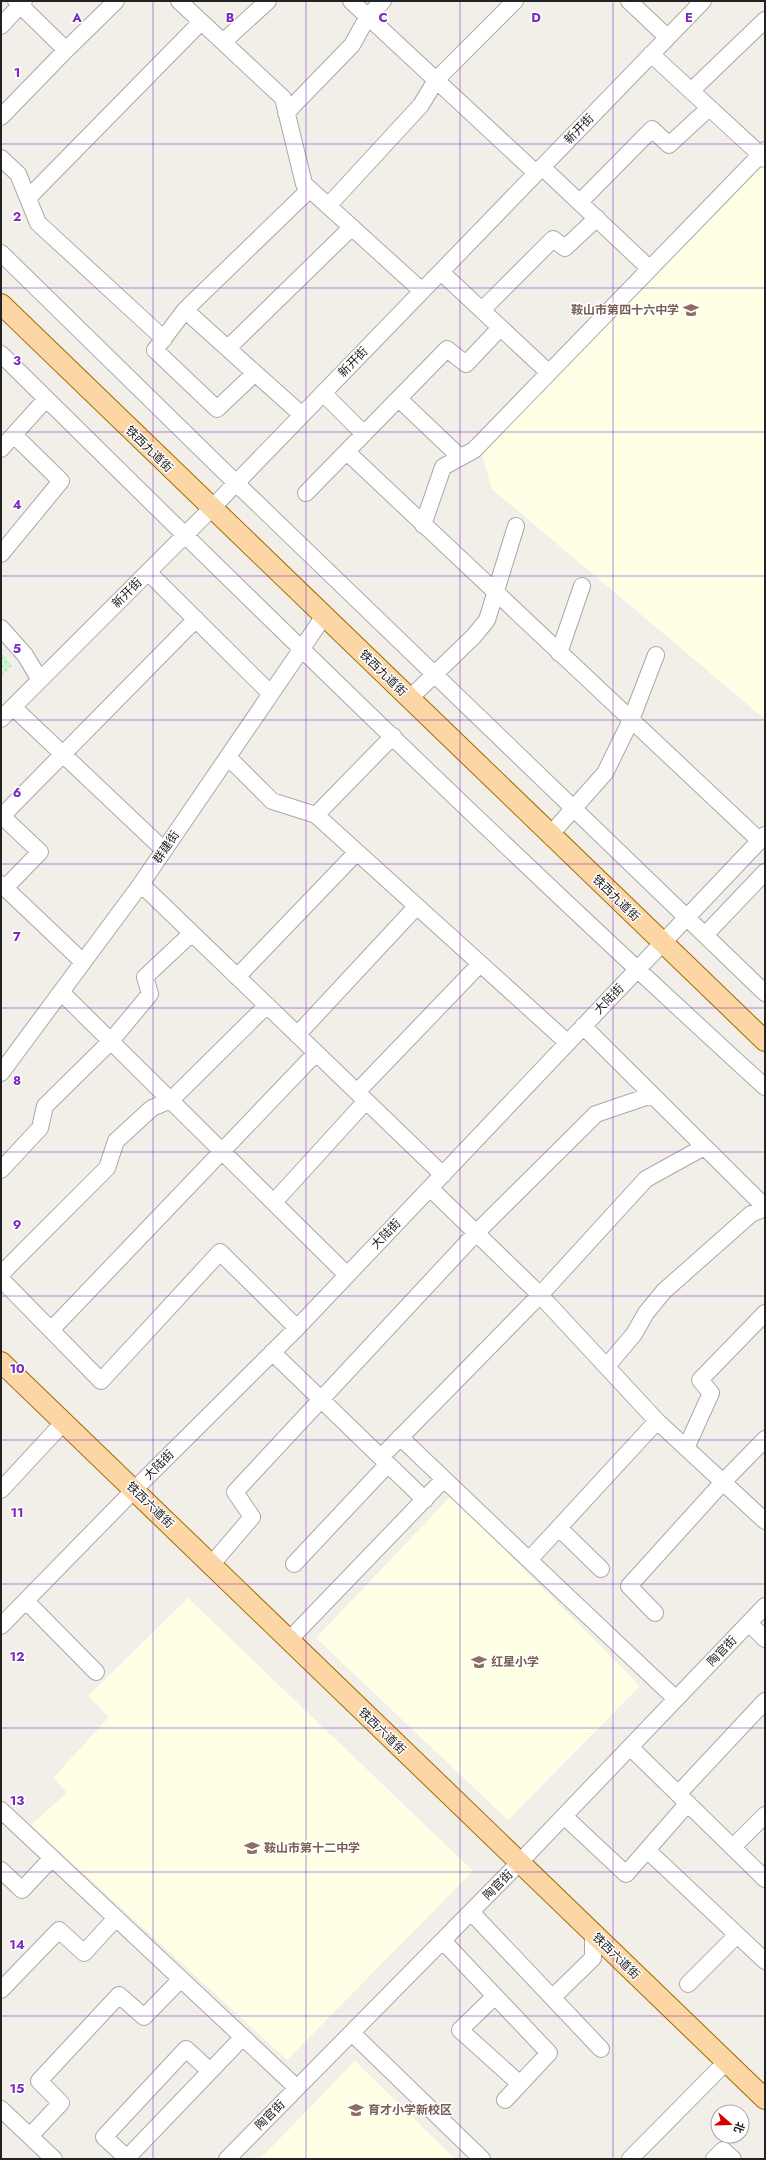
<svg xmlns="http://www.w3.org/2000/svg" width="766" height="2160" viewBox="0 0 766 2160" font-family="Jost,'Noto Sans SC',sans-serif">
<style>
.education{fill:#ffffe5}
.park{fill:url(#park-dots)}
.lines{fill:none;stroke-linecap:round;stroke-linejoin:round}
.minor-casing{stroke:#a9a9a9;stroke-width:18}
.major-casing{stroke:#a06b00;stroke-width:22}
.minor{stroke:#fff;stroke-width:16}
.major{stroke:#fcd6a4;stroke-width:20}
.grid{fill:none;stroke:#7b2cbf;stroke-width:1;stroke-opacity:0.55}
.labels{text-anchor:middle;dominant-baseline:central;stroke-width:3;stroke-linejoin:round;paint-order:stroke}
.street-label{font-size:12px;fill:#222;stroke:#fff}
.education-label{font-size:12px;font-weight:bold;fill:#785e54;stroke:#fff;text-anchor:start}
.grid-label{font-size:13px;text-anchor:middle;font-weight:bold;fill:#7b2cbf;stroke:#fff;stroke-width:3;stroke-linejoin:round;paint-order:stroke}
</style>
<defs>
<pattern id="park-dots" width="8" height="8" patternUnits="userSpaceOnUse"><rect width="8" height="8" fill="#c8facc"/><path d="M2 2h.1M6 6h.1" fill="none" stroke="#acd6af" stroke-width="1.8" stroke-linecap="round"/></pattern>
</defs>
<rect width="100%" height="100%" fill="#f2efe9"/>
<path class="education" d="M 759,165 L 765,170 L 765,719 L 492,489 L 481,451 Z
M 451,1496 L 640,1686 L 508,1820 L 316,1638 Z
M 188,1598 L 473,1871 L 287,2060 L 31,1825 L 67,1793 L 54,1777 L 109,1717 L 88,1696 Z
M 355,2061 L 455,2159 L 260,2159 Z"/>
<path class="park" d="M 1,652 L 12,665 L 1,677 Z"/>
<g class="lines">
<defs>
<path id="minor" d="M 16,1 L 66,50 L 116,1
M 179,1 L 283,98 L 304,184 L 422,291
M 351,1 L 536,173
M 629,1 L 667,37
M 1,26 L 24,1
M 223,42 L 268,1
M 651,54 L 765,159
M 691,91 L 765,20
M 286,113 L 352,45 L 368,16 L 383,1
M 1,117 L 66,50
M 1,158 L 18,174 L 38,223 L 164,339
M 542,167 L 649,268
M 28,198 L 201,22
M 580,202 L 652,129 L 669,145 L 709,108
M 328,206 L 421,105 L 436,80 L 515,1
M 1,253 L 236,483 L 765,993
M 441,272 L 548,372
M 185,310 L 255,373
M 482,310 L 553,239 L 565,248 L 597,218
M 228,348 L 352,227
M 1,354 C 252,602 504,849 765,1087
M 323,393 L 364,434
M 399,399 L 460,457
M 302,415 L 255,373 L 217,409 L 155,350 L 185,310 L 310,189
M 1,449 L 46,399
M 347,452 L 760,841
M 306,493 L 447,349 L 466,364 L 500,328
M 423,525 L 443,467 L 474,450 L 765,150
M 1,554 L 61,481 L 14,435
M 148,572 L 271,694
M 1,628 L 25,655 L 40,680
M 559,653 L 582,586
M 409,699 L 474,636 L 487,620 L 516,526
M 13,707 L 164,850
M 1,719 L 211,509 L 703,1
M 228,757 L 272,801 L 316,815 L 568,1043
M 316,815 L 393,736
M 550,835 L 605,773 L 631,720 L 656,655
M 1,884 L 83,962
M 141,884 L 443,1175
M 5,888 L 40,852 L 2,816 L 196,619
M 705,935 L 765,872
M 237,977 L 357,852
M 61,992 L 347,1275
M 583,1026 L 765,1207
M 297,1035 L 417,906
M 1,1073 L 141,884 L 324,616
M 357,1092 L 480,964
M 1,1170 L 40,1128 L 45,1106 L 111,1041 L 150,994 L 145,977 L 192,933
M 430,1188 L 540,1295 L 657,1421 L 765,1521
M 274,1202 L 366,1101
M 1,1274 L 107,1168 L 116,1141 L 152,1108 L 171,1100 L 267,1005
M 1,1279 L 101,1381 L 220,1252 L 297,1328
M 51,1330 L 316,1053
M 272,1352 L 425,1500
M 607,1366 L 634,1334 L 646,1313 L 664,1291 L 751,1214 L 765,1208
M 400,1437 L 529,1560 L 657,1421
M 686,1448 L 711,1393 L 700,1380 L 765,1313
M 381,1457 L 540,1295 L 646,1179 L 704,1147
M 1,1490 L 64,1422
M 559,1528 L 601,1569
M 529,1560 L 676,1699
M 294,1564 L 388,1464
M 211,1565 L 252,1517 L 235,1492 L 476,1233 L 596,1114 L 652,1095
M 26,1601 L 96,1672
M 655,1613 L 629,1586 L 723,1482 L 765,1439
M 749,1623 L 765,1639
M 1,1626 L 134,1490 L 297,1328 L 765,835
M 289,1640 L 444,1479
M 630,1747 L 765,1879
M 678,1794 L 765,1701
M 1,1810 L 297,2088
M 564,1816 L 626,1874 L 688,1803
M 733,1847 L 765,1815
M 647,1850 L 765,1961
M 1,1870 L 22,1890 L 52,1858
M 471,1912 L 601,2049
M 443,1941 L 549,2053 L 505,2100
M 688,1984 L 737,1935
M 1,1990 L 59,1930 L 84,1953 L 116,1918
M 495,1996 L 460,2030 L 520,2084
M 553,1997 L 593,1958 L 593,1934
M 352,2033 L 482,2159
M 1,2109 L 54,2159
M 30,2136 L 61,2103 L 39,2081 L 119,1995 L 144,2017 L 181,1979
M 127,2158 L 104,2137 L 186,2049 L 210,2071
M 126,2159 L 243,2037
M 227,2159 L 519,1863 L 765,1606
M 630,2159 L 726,2062
M 714,2159 L 723,2150 L 733,2159"/>
<path id="major" d="M 1,304 L 765,1041
M 1,1362 L 765,2099"/>
</defs>
<use href="#minor" class="minor-casing"/>
<use href="#major" class="major-casing"/>
<use href="#minor" class="minor"/>
<use href="#major" class="major"/>
</g>
<path class="grid" d="M 153,1 L 153,2159M 306,1 L 306,2159M 460,1 L 460,2159M 613,1 L 613,2159M 1,144 L 765,144M 1,288 L 765,288M 1,432 L 765,432M 1,576 L 765,576M 1,720 L 765,720M 1,864 L 765,864M 1,1008 L 765,1008M 1,1152 L 765,1152M 1,1296 L 765,1296M 1,1440 L 765,1440M 1,1584 L 765,1584M 1,1728 L 765,1728M 1,1872 L 765,1872M 1,2016 L 765,2016"/>
<defs>
<symbol id="school-bare" viewBox="-9 -9 18 18"><path d="M0-5L7-2L0 1L-7-2ZM-4 1L0 2.5L4 1V4Q0 6-4 4Z" fill="#8d6e63" stroke="#fff" stroke-width="2.5" paint-order="stroke"/></symbol>
</defs>
<g fill-rule="evenodd">
<use href="#school-bare" x="680" y="299" width="22" height="22"/>
<use href="#school-bare" x="468" y="1651" width="22" height="22"/>
<use href="#school-bare" x="241" y="1837" width="22" height="22"/>
<use href="#school-bare" x="345" y="2099" width="22" height="22"/>
</g>
<g class="labels">
<g class="street-label">
<text transform="translate(579 129) rotate(-46)">新开街</text>
<text transform="translate(353 362) rotate(-46)">新开街</text>
<text transform="translate(149 449) rotate(44)">铁西九道街</text>
<text transform="translate(127 593) rotate(-45)">新开街</text>
<text transform="translate(383 673) rotate(44)">铁西九道街</text>
<text transform="translate(166 847) rotate(-56)">群建街</text>
<text transform="translate(616 898) rotate(44)">铁西九道街</text>
<text transform="translate(609 999) rotate(-46)">大陆街</text>
<text transform="translate(386 1234) rotate(-46)">大陆街</text>
<text transform="translate(159 1465) rotate(-45)">大陆街</text>
<text transform="translate(150 1505) rotate(44)">铁西六道街</text>
<text transform="translate(722 1651) rotate(-46)">陶官街</text>
<text transform="translate(382 1731) rotate(44)">铁西六道街</text>
<text transform="translate(498 1885) rotate(-45)">陶官街</text>
<text transform="translate(616 1956) rotate(44)">铁西六道街</text>
<text transform="translate(270 2115) rotate(-45)">陶官街</text>
</g>
<g class="education-label">
<text x="679" y="310" text-anchor="end">鞍山市第四十六中学</text>
<text x="491" y="1662">红星小学</text>
<text x="264" y="1848">鞍山市第十二中学</text>
<text x="368" y="2110">育才小学新校区</text>
</g>
</g>
<g class="grid-label">
<text x="77" y="22">A</text>
<text x="230" y="22">B</text>
<text x="383" y="22">C</text>
<text x="536" y="22">D</text>
<text x="689" y="22">E</text>
<text x="17" y="77">1</text>
<text x="17" y="221">2</text>
<text x="17" y="365">3</text>
<text x="17" y="509">4</text>
<text x="17" y="653">5</text>
<text x="17" y="797">6</text>
<text x="17" y="941">7</text>
<text x="17" y="1085">8</text>
<text x="17" y="1229">9</text>
<text x="17" y="1373">10</text>
<text x="17" y="1517">11</text>
<text x="17" y="1661">12</text>
<text x="17" y="1805">13</text>
<text x="17" y="1949">14</text>
<text x="17" y="2093">15</text>
</g>
<rect width="766" height="2160" fill="none" stroke="#222222" stroke-width="4"/>
<g transform="translate(730 2124) rotate(110)"><circle r="19" fill="#ffffff" stroke="#a7a7a7"/>
<path d="M0-3L7 15L0 10L-7 15Z" fill="#d40000"/>
<text y="-6" font-size="11" font-weight="bold" text-anchor="middle" fill="#222222">北</text>
</g>
</svg>
